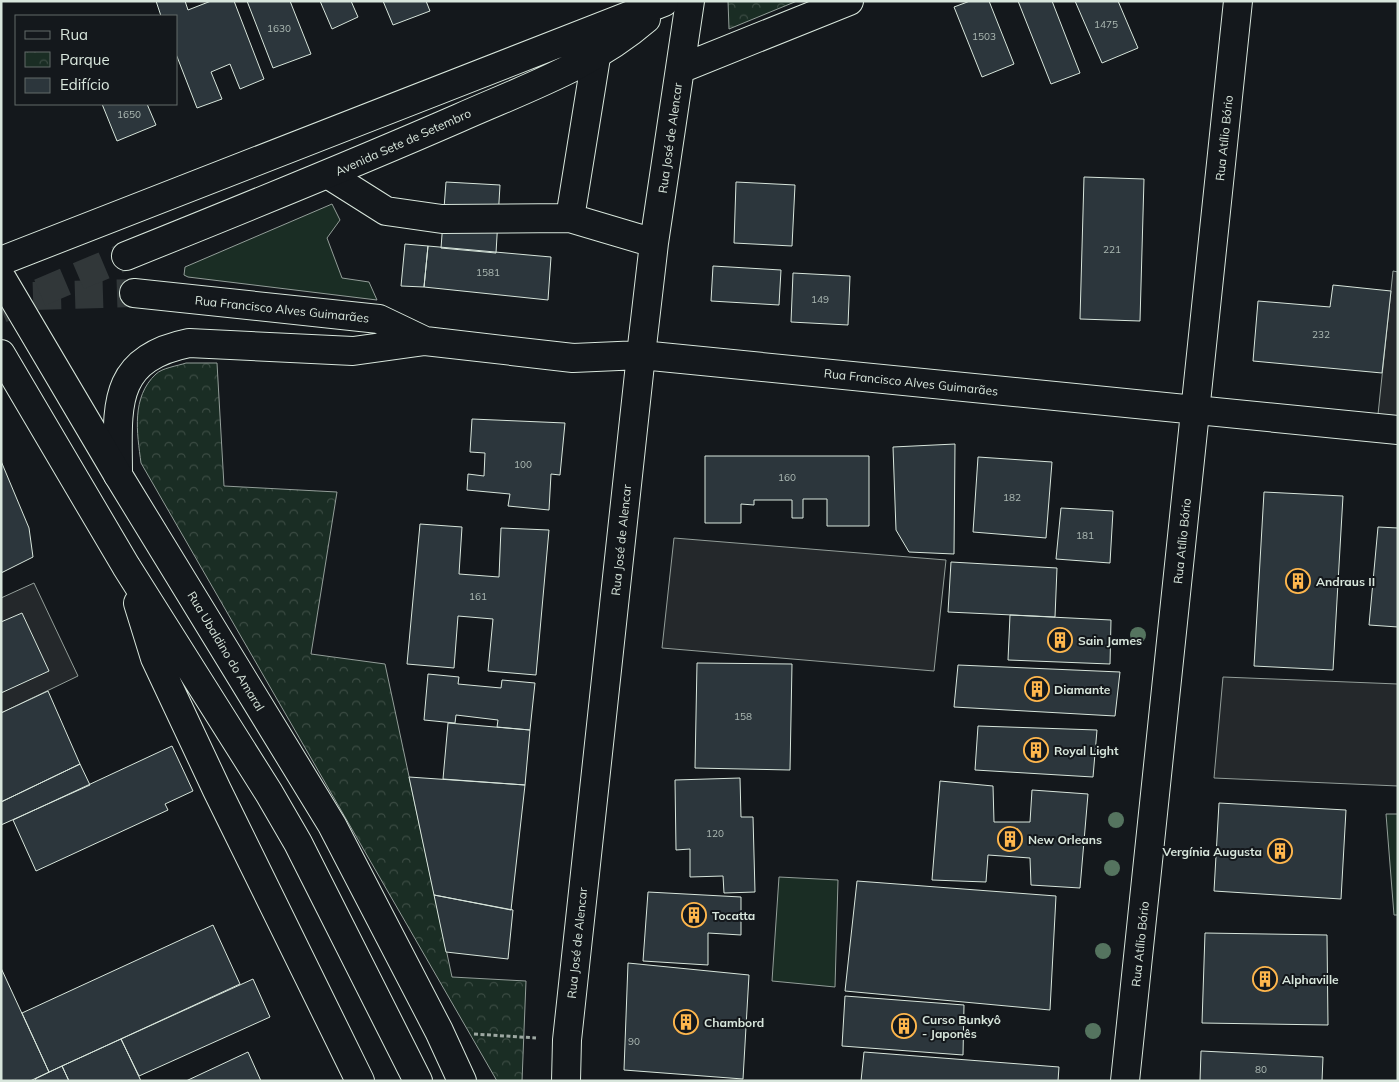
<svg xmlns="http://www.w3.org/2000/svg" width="1399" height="1082" viewBox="0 0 1399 1082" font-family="Mulish,sans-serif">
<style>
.grass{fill:#1a2d24;stroke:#939e99}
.park{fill:url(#park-crowns);stroke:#939e99}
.parking{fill:#24282b;stroke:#939e99}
.building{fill:#2c363c;stroke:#d8e6dc}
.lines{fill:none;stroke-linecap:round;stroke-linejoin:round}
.minor-tunnel{stroke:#313739;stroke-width:28;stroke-dasharray:28 14;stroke-linecap:butt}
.major-tunnel{stroke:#313739;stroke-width:28;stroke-dasharray:28 14;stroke-linecap:butt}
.minor-casing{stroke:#d8e6dc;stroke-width:30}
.major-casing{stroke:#d8e6dc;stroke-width:30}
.path{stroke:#9da8a2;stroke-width:3;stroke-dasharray:4 2.5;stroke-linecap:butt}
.minor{stroke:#14181c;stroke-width:28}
.major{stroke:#14181c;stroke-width:28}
.tree{fill:#55745f}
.labels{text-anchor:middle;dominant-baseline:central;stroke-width:4;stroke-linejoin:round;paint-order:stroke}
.number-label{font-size:10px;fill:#adbab4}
.street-label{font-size:12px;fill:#d8e6dc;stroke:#14181c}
.poi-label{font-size:12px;font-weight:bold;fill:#d8e6dc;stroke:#14181c;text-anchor:start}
</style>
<defs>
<pattern id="park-crowns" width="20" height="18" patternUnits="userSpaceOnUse" patternTransform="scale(1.25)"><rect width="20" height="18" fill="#1a2d24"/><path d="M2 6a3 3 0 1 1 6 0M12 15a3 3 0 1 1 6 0" fill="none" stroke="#3b4b43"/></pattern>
</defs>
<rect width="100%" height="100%" fill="#14181c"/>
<path class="grass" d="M 332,204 L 340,220 L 327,238 L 342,278 L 369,282 L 377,300 L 188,277 L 184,275 L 185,267 Z
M 1386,814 L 1398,814 L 1398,915 L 1394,915 Z
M 779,877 L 838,880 L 835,987 L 772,981 Z"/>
<path class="park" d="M 728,1 L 797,1 L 729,29 Z
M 186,363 L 217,363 L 224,486 L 337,492 L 311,654 L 385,664 L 452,977 L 526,981 L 522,1081 L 497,1081 L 141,463 C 137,433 131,397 156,374 C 162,368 177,366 186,363 Z"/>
<path class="parking" d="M 1393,271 L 1398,272 L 1398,426 L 1377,424 Z
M 674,538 L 946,560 L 934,671 L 662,648 Z
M 34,583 L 78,676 L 1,713 L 1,598 Z
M 1223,677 L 1398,684 L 1398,786 L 1214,778 Z"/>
<path class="building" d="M 156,1 L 185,1 L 188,10 L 211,1 L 234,1 L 264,79 L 240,89 L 230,64 L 211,72 L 222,99 L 197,108 L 176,54 L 176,16 L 161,16 Z
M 247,1 L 290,1 L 311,54 L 273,68 Z
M 320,1 L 351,1 L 358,17 L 332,29 Z
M 383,1 L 426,1 L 430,11 L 393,25 Z
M 970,1 L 989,1 L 1014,64 L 982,77 L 954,7 Z
M 1018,1 L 1052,1 L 1080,73 L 1051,84 Z
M 1075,1 L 1118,1 L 1138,48 L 1102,63 Z
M 102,104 L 147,104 L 156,125 L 117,141 Z
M 1084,177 L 1144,179 L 1140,321 L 1080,319 Z
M 446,182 L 500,185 L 496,253 L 441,248 Z
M 736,182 L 795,185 L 792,246 L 734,243 Z
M 405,244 L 428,246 L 424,287 L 401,286 Z
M 428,246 L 551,257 L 548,300 L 424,287 Z
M 713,266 L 781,270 L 779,305 L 711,301 Z
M 793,273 L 850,276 L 848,325 L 791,322 Z
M 1333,285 L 1391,291 L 1382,373 L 1253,361 L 1258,301 L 1330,307 Z
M 472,419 L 565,423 L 560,475 L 551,474 L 549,510 L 508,506 L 510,494 L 467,490 L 468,474 L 484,476 L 485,453 L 470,452 Z
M 955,444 L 954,554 L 909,552 L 896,530 L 893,447 Z
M 705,456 L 869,456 L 869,526 L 827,526 L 827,499 L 803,499 L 803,518 L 792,518 L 792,500 L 754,500 L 754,505 L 741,504 L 741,523 L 705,523 Z
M 978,457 L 1052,462 L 1046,538 L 973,532 Z
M 1,461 L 29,528 L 33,557 L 1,573 Z
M 1264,492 L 1343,496 L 1333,670 L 1254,666 Z
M 1061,508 L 1113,511 L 1110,563 L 1056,559 Z
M 420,524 L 462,527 L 459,574 L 499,577 L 501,528 L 549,530 L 536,675 L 488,671 L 493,619 L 458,616 L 454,668 L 407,664 Z
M 1378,527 L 1398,528 L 1398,627 L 1369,625 Z
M 951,562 L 1057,568 L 1055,617 L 948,612 Z
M 22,613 L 49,671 L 1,693 L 1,622 Z
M 1010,615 L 1111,620 L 1110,664 L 1008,660 Z
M 697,663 L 792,664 L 790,770 L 695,768 Z
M 958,665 L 1120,672 L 1115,716 L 954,707 Z
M 428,674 L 459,677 L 458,684 L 501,688 L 502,680 L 535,683 L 530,730 L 497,727 L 498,720 L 456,715 L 455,723 L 424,720 Z
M 48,691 L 80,764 L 1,802 L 1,713 Z
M 448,723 L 530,730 L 525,785 L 443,779 Z
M 978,726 L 1097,730 L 1093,777 L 975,770 Z
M 172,746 L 193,791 L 165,804 L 168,810 L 36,871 L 13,820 Z
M 80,764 L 90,785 L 1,825 L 1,802 Z
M 409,777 L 525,785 L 511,910 L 434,895 Z
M 740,778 L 741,817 L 753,817 L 755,892 L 724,893 L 723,876 L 690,877 L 690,849 L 676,850 L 675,780 Z
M 940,781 L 993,786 L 994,822 L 1030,822 L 1032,790 L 1088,794 L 1080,888 L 1031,885 L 1030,858 L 988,855 L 986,882 L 932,880 Z
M 1219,803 L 1346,810 L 1341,899 L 1214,891 Z
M 857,881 L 1056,896 L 1050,1010 L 845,991 Z
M 648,892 L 741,897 L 741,935 L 708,933 L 708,965 L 643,961 Z
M 434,895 L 513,910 L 508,959 L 446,952 Z
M 213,925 L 240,984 L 49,1072 L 22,1013 Z
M 1205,933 L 1327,935 L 1328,1025 L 1202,1023 Z
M 628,963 L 749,975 L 743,1079 L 624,1070 Z
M 1,968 L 49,1072 L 30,1081 L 1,1081 Z
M 253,979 L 270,1017 L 139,1076 L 121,1039 Z
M 845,996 L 964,1005 L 963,1055 L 842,1046 Z
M 121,1039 L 141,1081 L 69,1081 L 62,1066 Z
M 1201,1051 L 1323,1057 L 1322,1081 L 1200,1081 Z
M 248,1052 L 261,1081 L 186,1081 Z
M 864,1052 L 1059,1067 L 1058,1081 L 861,1081 Z
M 62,1066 L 69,1081 L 36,1081 L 35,1079 Z"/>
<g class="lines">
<path class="minor-tunnel" d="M 33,296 L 134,293"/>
<path class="major-tunnel" d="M 1,309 L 126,256"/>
<defs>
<path id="minor" d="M 680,69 L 849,1
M 329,175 L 386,211 L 442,219 L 570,218 L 654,243
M 570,218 L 596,57
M 134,293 L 379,319 L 425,341
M 118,475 C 118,409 109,359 189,343 L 353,351 L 425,341 L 573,358 L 641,355 L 1398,430
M 566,1081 L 567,1040 L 641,355 L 654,243 L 690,1
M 1125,1081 L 1238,1"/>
<path id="major" d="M 126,256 C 238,211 349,166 459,118 C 524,89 592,66 646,19
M 1,261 L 664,2
M 1,277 L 118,475 L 332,825 L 439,1031 L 462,1081
M 1,354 L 126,566 L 269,793 L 298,843 L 418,1081
M 138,603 L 155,658 L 217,790 L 360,1081"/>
</defs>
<use href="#minor" class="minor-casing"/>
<use href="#major" class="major-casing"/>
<path class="path" d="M 474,1034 L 536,1038"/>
<use href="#minor" class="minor"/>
<use href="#major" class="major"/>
</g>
<g class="tree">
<circle cx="1138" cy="635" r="8"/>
<circle cx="1116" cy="820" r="8"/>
<circle cx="1112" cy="868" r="8"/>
<circle cx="1103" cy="951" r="8"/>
<circle cx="1093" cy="1031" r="8"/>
</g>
<defs>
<symbol id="building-ring" viewBox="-11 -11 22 22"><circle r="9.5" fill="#14181c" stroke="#ffb74d" stroke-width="1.5"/><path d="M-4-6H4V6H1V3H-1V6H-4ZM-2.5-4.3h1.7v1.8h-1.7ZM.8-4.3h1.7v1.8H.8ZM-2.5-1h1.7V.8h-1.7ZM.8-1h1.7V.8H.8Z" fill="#ffb74d"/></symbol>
</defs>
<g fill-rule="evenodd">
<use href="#building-ring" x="1284" y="567" width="28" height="28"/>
<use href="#building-ring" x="1046" y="626" width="28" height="28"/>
<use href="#building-ring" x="1023" y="675" width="28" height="28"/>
<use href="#building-ring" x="1022" y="736" width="28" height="28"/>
<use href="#building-ring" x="996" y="825" width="28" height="28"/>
<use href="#building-ring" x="1266" y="837" width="28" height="28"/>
<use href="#building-ring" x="680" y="901" width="28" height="28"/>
<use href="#building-ring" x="1251" y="965" width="28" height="28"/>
<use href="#building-ring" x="672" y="1008" width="28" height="28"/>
<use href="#building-ring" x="890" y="1012" width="28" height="28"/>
</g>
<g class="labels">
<g class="number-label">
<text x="1106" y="24">1475</text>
<text x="279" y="28">1630</text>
<text x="984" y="36">1503</text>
<text x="129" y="114">1650</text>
<text x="1112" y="249">221</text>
<text x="488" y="272">1581</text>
<text x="820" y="299">149</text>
<text x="1321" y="334">232</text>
<text x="523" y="464">100</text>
<text x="787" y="477">160</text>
<text x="1012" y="497">182</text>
<text x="1085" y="535">181</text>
<text x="478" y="596">161</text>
<text x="743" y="716">158</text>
<text x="715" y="833">120</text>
<text x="634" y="1041">90</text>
<text x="1261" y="1069">80</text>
</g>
<g class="street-label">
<text transform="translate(670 138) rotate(-82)">Rua José de Alencar</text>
<text transform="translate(1224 138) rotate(-84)">Rua Atílio Bório</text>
<text transform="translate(403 142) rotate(-24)">Avenida Sete de Setembro</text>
<text transform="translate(282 309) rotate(6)">Rua Francisco Alves Guimarães</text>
<text transform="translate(911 382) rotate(6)">Rua Francisco Alves Guimarães</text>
<text transform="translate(621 540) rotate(-84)">Rua José de Alencar</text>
<text transform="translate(1182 541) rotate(-84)">Rua Atílio Bório</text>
<text transform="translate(226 651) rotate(59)">Rua Ubaldino do Amaral</text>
<text transform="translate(577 943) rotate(-84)">Rua José de Alencar</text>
<text transform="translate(1140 944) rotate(-84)">Rua Atílio Bório</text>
</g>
<g class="poi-label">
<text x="1316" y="581">Andraus II</text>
<text x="1078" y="640">Sain James</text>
<text x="1054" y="689">Diamante</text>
<text x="1054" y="750">Royal Light</text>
<text x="1028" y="839">New Orleans</text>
<text x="1262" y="851" text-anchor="end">Vergínia Augusta</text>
<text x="712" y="915">Tocatta</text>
<text x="1282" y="979">Alphaville</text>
<text x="922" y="1019">Curso Bunkyô<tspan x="922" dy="14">- Japonês</tspan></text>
<text x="704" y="1022">Chambord</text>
</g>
</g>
<rect width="1399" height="1082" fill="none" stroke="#d8e6dc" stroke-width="5"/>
<rect x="15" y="15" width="162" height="90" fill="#14181c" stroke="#626a69"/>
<rect x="25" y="31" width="25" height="8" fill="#14181c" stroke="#626a69"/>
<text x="60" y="40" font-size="15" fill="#d8e6dc">Rua</text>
<rect x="25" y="52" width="25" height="15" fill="url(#park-crowns)" stroke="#626a69"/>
<text x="60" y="65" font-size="15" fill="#d8e6dc">Parque</text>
<rect x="25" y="78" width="25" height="15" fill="#2c363c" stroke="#626a69"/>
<text x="60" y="90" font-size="15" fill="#d8e6dc">Edifício</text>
</svg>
